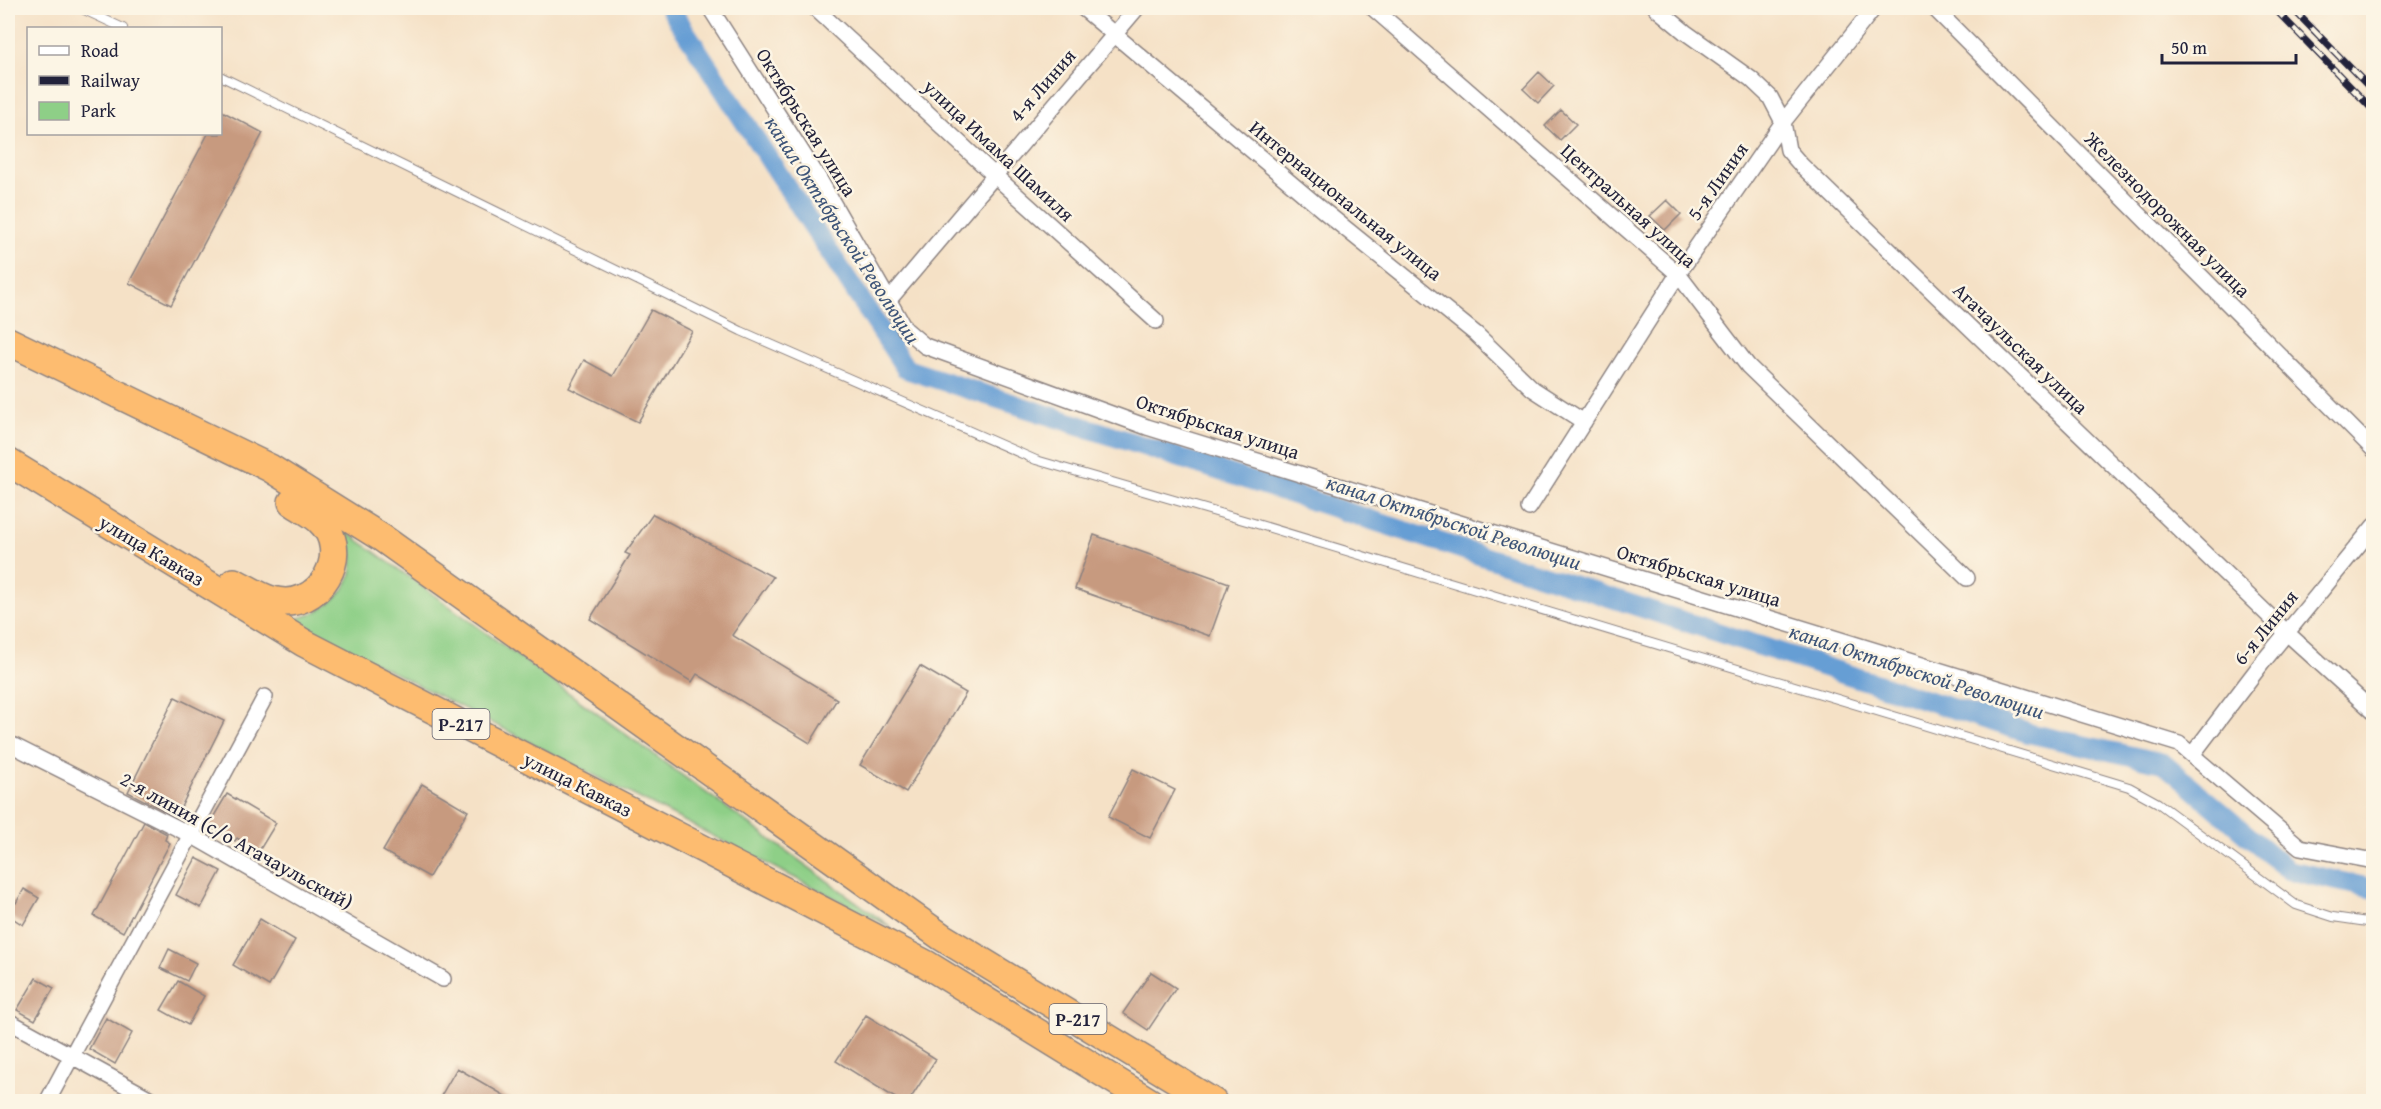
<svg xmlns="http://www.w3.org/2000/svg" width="2381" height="1109" viewBox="0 0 2381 1109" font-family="'Gentium Book Plus',serif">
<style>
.green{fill:#8ecf87;stroke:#587861;stroke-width:1.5}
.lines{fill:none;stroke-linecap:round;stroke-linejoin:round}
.canal{stroke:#669ed4;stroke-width:20}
.building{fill:#c79a7f}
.lane-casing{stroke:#8c8280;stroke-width:10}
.street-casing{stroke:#8c8280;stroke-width:18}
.highway-casing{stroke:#8c8280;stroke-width:30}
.lane{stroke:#fff;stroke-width:8}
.street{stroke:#fff;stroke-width:15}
.highway{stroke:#fdbc70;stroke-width:27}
.rail-casing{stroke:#22223b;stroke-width:7}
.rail{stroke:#fcf5e5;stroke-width:4.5;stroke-dasharray:14;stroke-linecap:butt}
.labels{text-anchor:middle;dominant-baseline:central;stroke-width:5;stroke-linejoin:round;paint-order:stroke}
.shield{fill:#fcf5e5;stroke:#63616e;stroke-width:1.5}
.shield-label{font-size:18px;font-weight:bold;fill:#22223b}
.street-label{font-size:20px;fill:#22223b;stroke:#fcf5e5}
.water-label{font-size:21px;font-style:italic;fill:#3d5478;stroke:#fcf5e5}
</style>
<rect width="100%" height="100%" fill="#fcf5e5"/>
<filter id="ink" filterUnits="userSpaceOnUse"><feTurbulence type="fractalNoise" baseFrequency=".0167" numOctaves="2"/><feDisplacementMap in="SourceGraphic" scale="12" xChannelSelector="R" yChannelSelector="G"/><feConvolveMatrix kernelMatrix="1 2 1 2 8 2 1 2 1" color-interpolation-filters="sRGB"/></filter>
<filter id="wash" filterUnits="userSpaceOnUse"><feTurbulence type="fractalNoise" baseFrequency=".008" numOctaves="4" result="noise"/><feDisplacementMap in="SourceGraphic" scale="24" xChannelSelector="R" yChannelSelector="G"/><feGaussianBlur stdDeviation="1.35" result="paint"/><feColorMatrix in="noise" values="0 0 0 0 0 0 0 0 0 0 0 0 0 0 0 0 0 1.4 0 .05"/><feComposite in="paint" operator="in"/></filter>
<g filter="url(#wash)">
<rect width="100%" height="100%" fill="#f5e1c6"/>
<path class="green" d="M 343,529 L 891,927 L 291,620 C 323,614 360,588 351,551 C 350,543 346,536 343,529 Z"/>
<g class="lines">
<path class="canal" d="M 670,8 L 906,369 L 2028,733 L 2163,763 L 2288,870 L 2374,889"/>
</g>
<g id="blocks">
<path class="building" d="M 1539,72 L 1554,86 L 1538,103 L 1523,89 Z
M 220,110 L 263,133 L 171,305 L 129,283 L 208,134 L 220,134 Z
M 1561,110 L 1576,124 L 1560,140 L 1545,126 Z
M 1667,200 L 1681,214 L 1665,230 L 1650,216 Z
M 651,310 L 692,331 L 638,422 L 569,388 L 584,360 L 613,376 Z
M 653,514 L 773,577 L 732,635 L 837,699 L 810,743 L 697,674 L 692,682 L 590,619 L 630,555 L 625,553 Z
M 1094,535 L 1229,583 L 1210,636 L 1075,589 Z
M 920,666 L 966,693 L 906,792 L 860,765 Z
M 175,697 L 224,721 L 176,817 L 128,792 Z
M 1133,769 L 1175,790 L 1150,838 L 1108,817 Z
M 422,784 L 468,811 L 429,877 L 383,851 Z
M 227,794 L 276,823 L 259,851 L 237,838 L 235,841 L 208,826 Z
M 144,822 L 167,834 L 165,840 L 170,843 L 123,932 L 94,916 Z
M 196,858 L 221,871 L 201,908 L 176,895 Z
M 24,889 L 39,898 L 23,925 L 8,915 L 8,898 L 16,903 Z
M 260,919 L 295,940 L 269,986 L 233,965 Z
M 169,949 L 196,963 L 187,981 L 160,968 Z
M 1151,972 L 1176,988 L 1148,1030 L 1123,1013 Z
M 36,978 L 54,988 L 35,1020 L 17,1010 Z
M 178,981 L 204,996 L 188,1025 L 161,1010 Z
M 866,1015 L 936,1059 L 909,1101 L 900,1101 L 836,1061 Z
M 106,1018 L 132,1033 L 115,1064 L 89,1049 Z
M 457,1068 L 514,1101 L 438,1101 Z"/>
</g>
</g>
<g filter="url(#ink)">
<use href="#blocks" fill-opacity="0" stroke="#8c8280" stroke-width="1.5"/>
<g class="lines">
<defs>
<path id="lane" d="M 80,8 L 123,28
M 220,76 L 741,331 L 1036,460 L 1257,524 L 2129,787 L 2158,803 L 2296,905 L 2333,917 L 2374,923"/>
<path id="street" d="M 710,8 L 819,179 L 905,329 L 925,346 L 1147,427 L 2179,744 L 2300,847 L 2374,861
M 815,8 L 993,174 L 1156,321
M 1083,8 L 1325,212 L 1476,334 L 1533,389 L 1584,422
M 1373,8 L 1678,274 L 1748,366 L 1967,578
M 1656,8 L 1685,32 L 1751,79 L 1770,97 L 1783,122 L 1788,150 L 1801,165 L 2287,633 L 2374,712
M 1934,8 L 2374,450
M 888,301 L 1137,8
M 1529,508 L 1678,274 L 1783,122 L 1874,8
M 8,743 L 191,835 L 443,979
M 2192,755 L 2262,663 L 2374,526
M 8,1021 L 156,1102
M 47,1102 L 265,697"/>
<path id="highway" d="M 8,341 L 270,468 L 382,538 L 942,937 L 1213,1102
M 8,462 L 304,643 L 926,964 L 1150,1102
M 234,582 C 246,587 259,597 272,600 C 319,614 355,552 319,520 C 312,513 300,508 292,502"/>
</defs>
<use href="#lane" class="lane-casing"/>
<use href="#street" class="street-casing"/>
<use href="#highway" class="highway-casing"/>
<use href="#lane" class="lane"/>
<use href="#street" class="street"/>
<use href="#highway" class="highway"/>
<defs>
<path id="rail" d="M 2274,8 L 2374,111
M 2292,8 L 2374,92"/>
</defs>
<use href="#rail" class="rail-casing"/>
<use href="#rail" class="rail"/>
</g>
</g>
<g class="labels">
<g class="shield">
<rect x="432.5" y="709" width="57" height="30" rx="4.5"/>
<rect x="1049.5" y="1004" width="57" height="30" rx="4.5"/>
</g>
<g class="shield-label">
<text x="461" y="724">Р-217</text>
<text x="1078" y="1019">Р-217</text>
</g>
<g class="street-label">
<text transform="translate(1042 85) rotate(-49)">4-я Линия</text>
<text transform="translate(807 122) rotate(58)">Октябрьская улица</text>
<text transform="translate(999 150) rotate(43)">улица Имама Шамиля</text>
<text transform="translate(1717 181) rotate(-55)">5-я Линия</text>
<text transform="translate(1346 200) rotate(39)">Интернациональная улица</text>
<text transform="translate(1629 205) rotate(42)">Центральная улица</text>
<text transform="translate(2168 214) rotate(45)">Железнодорожная улица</text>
<text transform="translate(2021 348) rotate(44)">Агачаульская улица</text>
<text transform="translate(1218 426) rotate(18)">Октябрьская улица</text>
<text transform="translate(152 550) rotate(31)">улица Кавказ</text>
<text transform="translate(1699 575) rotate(17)">Октябрьская улица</text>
<text transform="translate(2265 627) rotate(-51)">6-я Линия</text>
<text transform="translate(578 784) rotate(27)">улица Кавказ</text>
<text transform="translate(237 840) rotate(29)">2-я линия (с/о Агачаульский)</text>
</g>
<g class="water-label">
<text transform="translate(843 230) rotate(57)">канал Октябрьской Революции</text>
<text transform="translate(1454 522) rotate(18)">канал Октябрьской Революции</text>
<text transform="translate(1917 671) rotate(18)">канал Октябрьской Революции</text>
</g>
</g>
<rect width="2381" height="1109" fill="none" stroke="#fcf5e5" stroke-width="30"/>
<rect x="27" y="27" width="195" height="108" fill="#fcf5e5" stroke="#a5a1a1" stroke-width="1.5"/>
<rect x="39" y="46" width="30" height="9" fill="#ffffff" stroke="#a5a1a1" stroke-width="1.5"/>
<text x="81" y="57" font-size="18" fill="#22223b">Road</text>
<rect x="39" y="76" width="30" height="9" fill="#22223b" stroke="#a5a1a1" stroke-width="1.5"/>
<text x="81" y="87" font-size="18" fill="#22223b">Railway</text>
<rect x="39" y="102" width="30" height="18" fill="#8ecf87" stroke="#a5a1a1" stroke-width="1.5"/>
<text x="81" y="117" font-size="18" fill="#22223b">Park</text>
<path d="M2162 54v9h134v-9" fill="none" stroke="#22223b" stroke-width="3"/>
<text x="2171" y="54" font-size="18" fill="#22223b" stroke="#fcf5e5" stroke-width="4.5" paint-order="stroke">50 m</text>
</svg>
